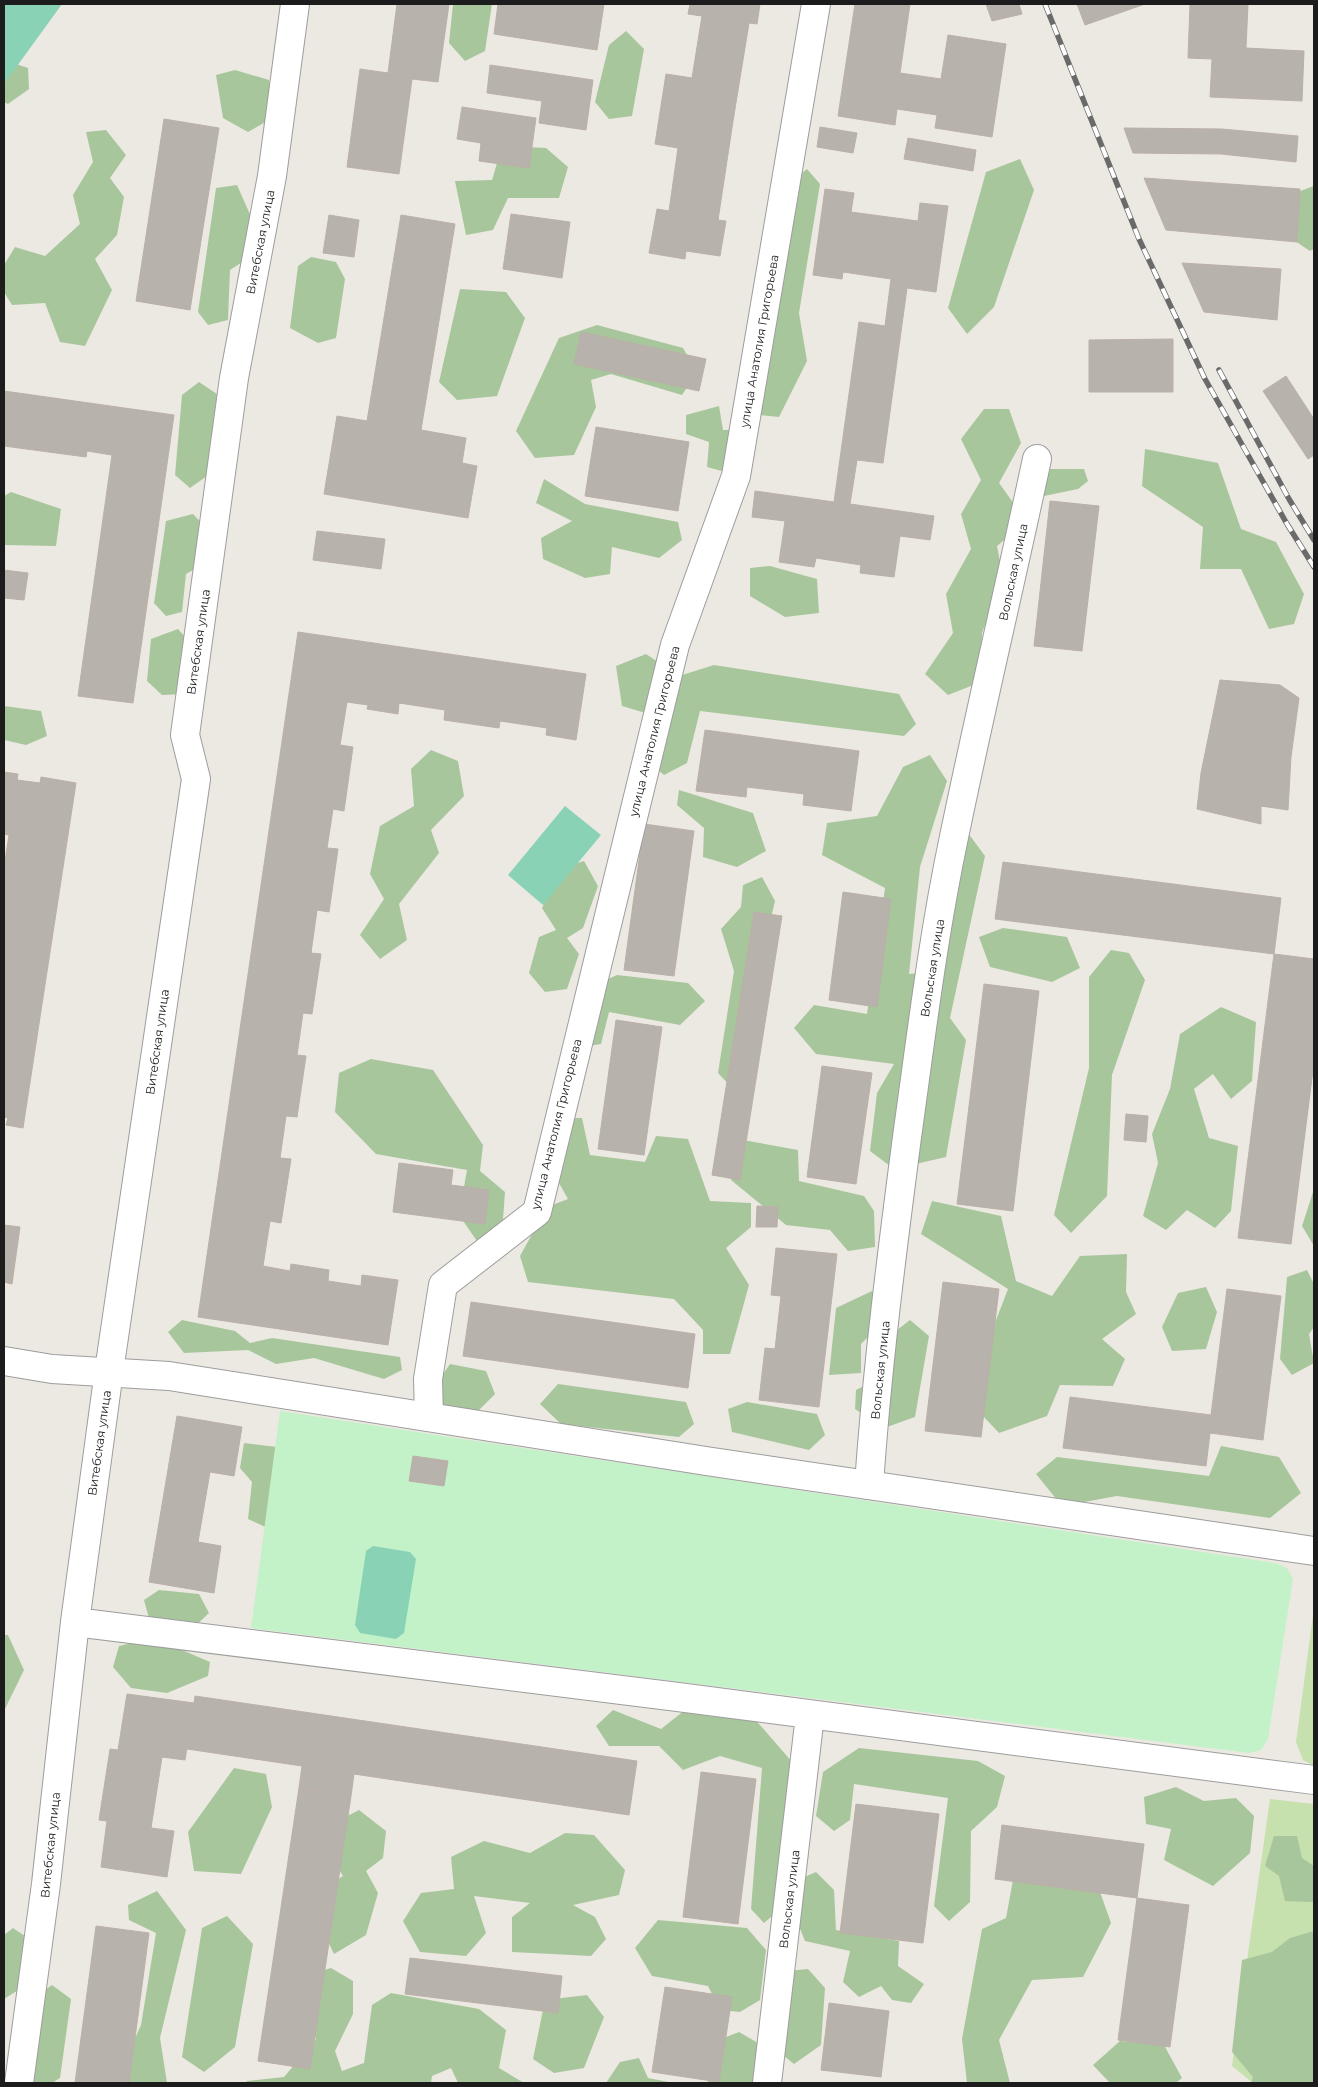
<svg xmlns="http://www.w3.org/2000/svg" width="1318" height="2087" viewBox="0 0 1318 2087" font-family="Montserrat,sans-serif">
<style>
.grass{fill:#c6e0ae}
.forest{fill:#a8c69c}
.park{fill:#c4f2c8}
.pitch{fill:#89d2b6}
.building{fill:#b8b2ac;stroke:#bbb0a7}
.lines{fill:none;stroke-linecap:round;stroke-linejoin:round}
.minor-casing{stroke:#9d9d9d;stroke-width:30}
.tertiary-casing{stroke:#9d9d9d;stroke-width:30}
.minor{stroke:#fff;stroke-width:28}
.tertiary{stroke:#fff;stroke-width:28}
.rail-casing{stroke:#6a6a6a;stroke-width:5.5}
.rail{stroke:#fff;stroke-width:4;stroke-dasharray:11;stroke-linecap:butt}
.labels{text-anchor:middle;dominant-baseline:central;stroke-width:4;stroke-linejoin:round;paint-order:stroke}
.street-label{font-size:12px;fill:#1c1c1c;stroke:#fff}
</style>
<rect width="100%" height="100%" fill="#ece9e2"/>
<path class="grass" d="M 1314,1608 L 1314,1766 L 1303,1760 L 1296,1742 Z
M 1270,1799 L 1314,1804 L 1314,2083 L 1253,2083 L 1232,2066 Z"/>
<path class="forest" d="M 453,4 L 492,4 L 485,51 L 465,61 L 449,43 Z
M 626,31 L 644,49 L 632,116 L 609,119 L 595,102 L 609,45 Z
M 4,60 L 28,68 L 29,89 L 8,104 L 4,102 Z
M 235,70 L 269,80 L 271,119 L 248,132 L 223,118 L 216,75 Z
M 106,130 L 126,155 L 110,178 L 124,197 L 117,235 L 95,259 L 112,290 L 85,346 L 60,342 L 45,303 L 12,305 L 4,292 L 4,265 L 15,247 L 45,256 L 80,224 L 73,195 L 93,162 L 86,132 Z
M 502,146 L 546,148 L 568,167 L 559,198 L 508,198 L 493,230 L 466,235 L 455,181 L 492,180 Z
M 1020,159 L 1034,190 L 994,307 L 967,334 L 948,308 L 986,172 Z
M 807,169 L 820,184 L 799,313 L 807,361 L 779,417 L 759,415 L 792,181 Z
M 237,185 L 256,228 L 250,257 L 230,270 L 228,320 L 208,325 L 198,312 L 216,188 Z
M 1314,186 L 1314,249 L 1310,251 L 1289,237 L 1292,194 Z
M 311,257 L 336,262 L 345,279 L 336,338 L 318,343 L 290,328 L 298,266 Z
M 460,289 L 506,292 L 525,318 L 497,396 L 457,400 L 439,382 Z
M 597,325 L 683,348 L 697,372 L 682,395 L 611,374 L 591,380 L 596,407 L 574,455 L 535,458 L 516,431 L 559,338 Z
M 199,382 L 217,394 L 207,476 L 190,488 L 175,475 L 182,395 Z
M 719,406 L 723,430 L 739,430 L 733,474 L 707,467 L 709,442 L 686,434 L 686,415 Z
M 984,409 L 1009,409 L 1021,443 L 999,483 L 1017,508 L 1015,531 L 997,546 L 1003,578 L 982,633 L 981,682 L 948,695 L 925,674 L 953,633 L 946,594 L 971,549 L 961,514 L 981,480 L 961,439 Z
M 1145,449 L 1218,463 L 1241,529 L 1276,542 L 1304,594 L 1294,624 L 1269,629 L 1241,569 L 1200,569 L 1203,527 L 1142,486 Z
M 1040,469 L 1084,469 L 1088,481 L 1078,489 L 1044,496 L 1034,483 Z
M 544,479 L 585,504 L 678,522 L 682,540 L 659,558 L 612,547 L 610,574 L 585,578 L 543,559 L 541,538 L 572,521 L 536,503 Z
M 11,492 L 61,509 L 56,546 L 4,545 L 4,496 Z
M 193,514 L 210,532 L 206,563 L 186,574 L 182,612 L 166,616 L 154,603 L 166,521 Z
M 770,566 L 817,579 L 819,613 L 785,617 L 750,596 L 750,568 Z
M 178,629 L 193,646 L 183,694 L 162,695 L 147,681 L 151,639 Z
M 646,654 L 679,676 L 714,665 L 899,694 L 916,724 L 904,736 L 700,711 L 687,763 L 664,775 L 642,757 L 659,717 L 622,706 L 616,666 Z
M 4,706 L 41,711 L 47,736 L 26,745 L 4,740 Z
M 431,750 L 458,761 L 464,796 L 431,830 L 439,853 L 399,904 L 407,940 L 380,959 L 360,935 L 384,899 L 370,874 L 380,826 L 414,806 L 411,769 Z
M 930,755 L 947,781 L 920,867 L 909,974 L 938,971 L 968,833 L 985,856 L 950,1018 L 966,1040 L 946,1157 L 894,1169 L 870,1151 L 877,1093 L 894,1064 L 816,1054 L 794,1028 L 814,1005 L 867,1014 L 885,888 L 822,855 L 827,823 L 877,816 L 903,767 Z
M 679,790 L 753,813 L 766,851 L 737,867 L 703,857 L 704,828 L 677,805 Z
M 584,861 L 598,886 L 583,928 L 567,938 L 579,954 L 567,989 L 545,992 L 529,973 L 539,937 L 556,930 L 542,908 L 561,868 Z
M 762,877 L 775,901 L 758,972 L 736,1092 L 718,1073 L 734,971 L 721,929 L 741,907 L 743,885 Z
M 1003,928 L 1067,937 L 1080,968 L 1052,982 L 990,967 L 979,937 Z
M 1111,950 L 1129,953 L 1145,980 L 1112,1075 L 1107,1196 L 1071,1233 L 1054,1215 L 1089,1068 L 1089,977 Z
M 617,975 L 688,983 L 705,1001 L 680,1025 L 609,1012 L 601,1044 L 582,1047 L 584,990 Z
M 1221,1007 L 1256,1022 L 1252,1081 L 1231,1099 L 1213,1074 L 1194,1089 L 1209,1138 L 1238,1146 L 1231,1211 L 1215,1228 L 1187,1210 L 1166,1230 L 1143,1216 L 1158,1163 L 1152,1134 L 1170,1089 L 1180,1034 Z
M 371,1059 L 433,1070 L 483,1145 L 480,1171 L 505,1192 L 502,1233 L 479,1244 L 459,1215 L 467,1170 L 376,1154 L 335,1112 L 339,1073 Z
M 564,1118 L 582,1118 L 590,1155 L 645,1162 L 656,1136 L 688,1139 L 710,1201 L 751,1203 L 751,1227 L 726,1248 L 749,1285 L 730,1354 L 703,1354 L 703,1330 L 674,1299 L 528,1282 L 520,1256 L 547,1207 L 568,1199 L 554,1174 Z
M 743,1140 L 798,1150 L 799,1181 L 864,1196 L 874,1211 L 875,1247 L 848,1251 L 830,1230 L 786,1225 L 731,1180 Z
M 1314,1189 L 1314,1246 L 1302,1226 Z
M 932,1201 L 1001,1216 L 1016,1281 L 1052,1296 L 1080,1256 L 1127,1254 L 1126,1292 L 1136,1314 L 1102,1339 L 1125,1359 L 1113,1386 L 1060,1385 L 1047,1416 L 999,1433 L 966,1398 L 1008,1289 L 921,1234 Z
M 1307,1270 L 1314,1284 L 1314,1327 L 1309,1334 L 1314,1363 L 1292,1375 L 1280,1359 L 1287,1277 Z
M 1206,1287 L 1217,1312 L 1206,1349 L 1172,1351 L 1162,1327 L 1178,1293 Z
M 872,1291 L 886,1319 L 861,1344 L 861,1373 L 829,1375 L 836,1308 Z
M 182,1320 L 235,1331 L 250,1343 L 272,1338 L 400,1357 L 402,1370 L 384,1379 L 314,1358 L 276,1364 L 248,1350 L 184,1353 L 168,1332 Z
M 910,1320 L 929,1336 L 915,1417 L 884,1428 L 855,1409 L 856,1390 L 891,1372 L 892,1334 Z
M 450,1364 L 486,1371 L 495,1394 L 478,1411 L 445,1408 L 435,1386 Z
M 558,1384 L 686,1402 L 694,1424 L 679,1437 L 561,1424 L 540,1404 Z
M 747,1402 L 817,1414 L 825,1435 L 809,1450 L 732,1432 L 728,1409 Z
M 244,1443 L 285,1448 L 272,1530 L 248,1519 L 252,1482 L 240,1468 Z
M 1221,1446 L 1279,1457 L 1301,1493 L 1270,1518 L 1117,1496 L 1062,1506 L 1036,1474 L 1057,1457 L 1209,1476 Z
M 159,1590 L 199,1594 L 209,1613 L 192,1629 L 150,1622 L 144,1600 Z
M 4,1635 L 8,1635 L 24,1670 L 4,1711 Z
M 154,1638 L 210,1662 L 208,1676 L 167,1693 L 131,1688 L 113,1667 L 119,1646 Z
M 613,1710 L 661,1729 L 685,1710 L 753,1717 L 793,1763 L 778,1911 L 764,1923 L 751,1909 L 762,1768 L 720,1756 L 683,1770 L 659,1746 L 609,1746 L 596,1726 Z
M 859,1748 L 978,1761 L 1005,1776 L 997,1807 L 971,1831 L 970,1902 L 949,1921 L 934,1906 L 948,1798 L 854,1784 L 850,1820 L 834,1831 L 816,1816 L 823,1772 Z
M 234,1768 L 266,1774 L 272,1807 L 241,1874 L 194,1871 L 188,1832 Z
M 1176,1787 L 1204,1801 L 1236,1798 L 1254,1816 L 1250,1853 L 1213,1886 L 1164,1860 L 1171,1829 L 1146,1824 L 1144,1797 Z
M 359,1810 L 386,1831 L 383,1858 L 366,1871 L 378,1893 L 366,1935 L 334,1954 L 319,1923 L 325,1887 L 343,1876 L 330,1856 L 334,1823 Z
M 565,1833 L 594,1835 L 625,1870 L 619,1895 L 573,1905 L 595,1917 L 606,1939 L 591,1956 L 512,1952 L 512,1917 L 530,1903 L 474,1896 L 486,1933 L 466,1956 L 420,1952 L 403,1921 L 421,1893 L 454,1889 L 451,1857 L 484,1841 L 530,1853 Z
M 1274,1836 L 1297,1836 L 1302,1858 L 1314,1866 L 1314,1902 L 1285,1901 L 1279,1876 L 1265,1866 Z
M 816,1872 L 834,1890 L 836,1930 L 899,1941 L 898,1966 L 924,1984 L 911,2003 L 892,2000 L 881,1986 L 859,1997 L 843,1982 L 850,1951 L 805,1941 L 793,1911 L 795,1881 Z
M 1013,1880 L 1100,1892 L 1111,1923 L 1083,1977 L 1032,1980 L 999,2040 L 1010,2083 L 967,2083 L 962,2039 L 982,1929 L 1006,1918 Z
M 157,1891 L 186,1930 L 160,2038 L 167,2083 L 127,2083 L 123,2065 L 141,2025 L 156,1933 L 129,1920 L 128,1905 Z
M 227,1916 L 253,1944 L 235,2047 L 204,2072 L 182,2057 L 202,1928 Z
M 658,1920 L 747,1928 L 766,1950 L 760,2000 L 740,2012 L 720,2010 L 708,1986 L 652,1976 L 635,1948 Z
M 13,1928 L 28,1938 L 26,1985 L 4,1999 L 4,1935 Z
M 1314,1931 L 1314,2083 L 1251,2083 L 1253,2077 L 1232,2052 L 1242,1960 L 1272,1952 L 1290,1938 Z
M 331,1968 L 353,1981 L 353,2014 L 335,2051 L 342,2071 L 364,2063 L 372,2005 L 391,1993 L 479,2009 L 506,2030 L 499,2068 L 524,2083 L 458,2083 L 451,2068 L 432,2076 L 431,2083 L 246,2083 L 247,2081 L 284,2077 L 316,2039 L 304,2015 L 314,1973 Z
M 808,1969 L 825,1988 L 821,2045 L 794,2064 L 768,2043 L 776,1972 Z
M 52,1985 L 71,1999 L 60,2078 L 52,2083 L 24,2083 L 33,1998 Z
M 587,1995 L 604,2017 L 584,2068 L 554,2073 L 533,2059 L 545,2000 Z
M 739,2032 L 758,2043 L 755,2083 L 708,2083 L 716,2041 Z
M 1120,2041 L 1164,2045 L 1182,2078 L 1176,2083 L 1110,2083 L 1093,2065 Z
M 639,2058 L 648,2078 L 674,2083 L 606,2083 L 620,2062 Z"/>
<path class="park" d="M 280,1411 L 1275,1563 L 1287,1568 L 1293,1579 L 1268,1739 L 1261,1750 L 1249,1753 L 251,1628 Z"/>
<path class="pitch" d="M 4,4 L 62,4 L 4,84 Z
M 565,806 L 601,835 L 543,905 L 508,875 Z
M 373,1546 L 410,1552 L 416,1559 L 404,1633 L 396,1639 L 360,1633 L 355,1625 L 366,1551 Z"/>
<path class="building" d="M 397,4 L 449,4 L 438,82 L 412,79 L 399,174 L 347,167 L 360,69 L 388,73 Z
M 498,4 L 604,4 L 597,50 L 494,34 Z
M 690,4 L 760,4 L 757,24 L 749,23 L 733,121 L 718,220 L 726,221 L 720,256 L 686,251 L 685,259 L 649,253 L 657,209 L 669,211 L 678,148 L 655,144 L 666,74 L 692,78 L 702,16 L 688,14 Z
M 855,4 L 910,4 L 900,73 L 941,79 L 948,35 L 1006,44 L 992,137 L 935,128 L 937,115 L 897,109 L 895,125 L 838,116 Z
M 986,4 L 1019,4 L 1022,14 L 992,21 Z
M 1077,4 L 1145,4 L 1085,25 Z
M 1190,4 L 1248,4 L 1246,48 L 1304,51 L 1302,101 L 1210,97 L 1212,59 L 1188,58 Z
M 490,65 L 593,80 L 586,130 L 539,123 L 542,101 L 487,93 Z
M 462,107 L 536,118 L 529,168 L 479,161 L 481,143 L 457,139 Z
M 164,119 L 219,128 L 190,310 L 136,301 Z
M 820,127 L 857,133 L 853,153 L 817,147 Z
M 1124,128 L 1222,129 L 1298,136 L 1296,162 L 1221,154 L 1133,153 Z
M 908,138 L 976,150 L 973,171 L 904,159 Z
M 1144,178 L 1300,189 L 1297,242 L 1166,230 Z
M 825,189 L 854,193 L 851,212 L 918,221 L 920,203 L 948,206 L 936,292 L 907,288 L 883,463 L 857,460 L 850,504 L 934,516 L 930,540 L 900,536 L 894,577 L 860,573 L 861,565 L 816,558 L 814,567 L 779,562 L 785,521 L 752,517 L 755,491 L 834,502 L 859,322 L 885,326 L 891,279 L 843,272 L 842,279 L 813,275 Z
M 511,214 L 570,222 L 562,278 L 503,269 Z
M 329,215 L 359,220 L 354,257 L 323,253 Z
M 401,215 L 455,224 L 421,430 L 466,438 L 462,463 L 477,466 L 468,518 L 324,494 L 337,416 L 367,421 Z
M 1182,263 L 1281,269 L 1277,320 L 1204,312 Z
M 581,332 L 706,359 L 699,391 L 574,364 Z
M 1173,339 L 1173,392 L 1089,392 L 1089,340 Z
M 1286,376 L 1314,419 L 1314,455 L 1308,459 L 1263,391 Z
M 4,391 L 174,415 L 133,703 L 78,696 L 112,455 L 87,451 L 86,457 L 4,446 Z
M 596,427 L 689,442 L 678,511 L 585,496 Z
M 1050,501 L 1099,506 L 1082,651 L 1034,646 Z
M 317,531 L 385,539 L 381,569 L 313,560 Z
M 4,570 L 28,573 L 24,600 L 4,598 Z
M 298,632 L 586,674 L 576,740 L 546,735 L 547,728 L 500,721 L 499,728 L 444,720 L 445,710 L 399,703 L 398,714 L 367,709 L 368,705 L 347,702 L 340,745 L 353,747 L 344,811 L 333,809 L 327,848 L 338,849 L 329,912 L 317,910 L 311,953 L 321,954 L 312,1014 L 303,1013 L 297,1055 L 306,1056 L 297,1117 L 286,1116 L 280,1158 L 291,1159 L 281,1223 L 270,1221 L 263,1266 L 290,1271 L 291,1264 L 329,1270 L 328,1281 L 361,1286 L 362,1275 L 398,1280 L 388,1345 L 198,1317 Z
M 1220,680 L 1280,685 L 1299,698 L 1291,757 L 1288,810 L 1261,806 L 1261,824 L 1197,809 L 1201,773 Z
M 705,730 L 859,751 L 851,811 L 803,805 L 804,794 L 747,787 L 746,797 L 696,791 Z
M 4,772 L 18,774 L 17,780 L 40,783 L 41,777 L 76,783 L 23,1128 L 6,1125 L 8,1118 L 4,1117 L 4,867 L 9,835 L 4,834 Z
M 644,824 L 694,831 L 674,976 L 624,970 Z
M 1003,862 L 1281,898 L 1274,954 L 995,919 Z
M 843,892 L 891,899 L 877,1007 L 829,1000 Z
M 754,912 L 782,916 L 740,1180 L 712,1175 Z
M 1274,954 L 1314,959 L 1314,1062 L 1291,1244 L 1238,1238 Z
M 984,984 L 1039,991 L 1013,1211 L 957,1204 Z
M 616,1020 L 662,1027 L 644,1155 L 598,1149 Z
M 822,1066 L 872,1073 L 856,1184 L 807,1177 Z
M 1126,1114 L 1148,1116 L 1146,1142 L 1124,1140 Z
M 399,1163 L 453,1170 L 451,1185 L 489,1190 L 485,1224 L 393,1212 Z
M 757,1206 L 778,1207 L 777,1227 L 756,1227 Z
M 4,1225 L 20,1227 L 12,1284 L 4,1282 Z
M 776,1248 L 837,1254 L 819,1407 L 759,1400 L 765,1348 L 775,1349 L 781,1296 L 771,1295 Z
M 943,1282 L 999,1289 L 981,1437 L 925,1431 Z
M 1227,1289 L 1281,1296 L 1263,1440 L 1210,1433 L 1206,1466 L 1063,1448 L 1070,1397 L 1211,1415 Z
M 471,1302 L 695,1334 L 688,1388 L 463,1356 Z
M 177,1416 L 242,1427 L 234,1476 L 210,1472 L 198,1542 L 221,1546 L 214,1593 L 149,1582 Z
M 413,1456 L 448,1461 L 444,1486 L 409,1481 Z
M 127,1694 L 194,1703 L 185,1760 L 162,1757 L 151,1828 L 174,1831 L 167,1877 L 101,1867 L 107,1821 L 99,1820 L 110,1749 L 118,1750 Z
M 195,1696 L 637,1761 L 629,1815 L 354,1774 L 351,1796 L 299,1788 L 302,1766 L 187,1749 Z
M 701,1772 L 756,1779 L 738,1924 L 683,1917 Z
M 299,1788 L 351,1796 L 310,2069 L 258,2061 Z
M 856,1804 L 939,1814 L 923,1943 L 840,1933 Z
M 1002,1825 L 1144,1844 L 1137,1898 L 995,1879 Z
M 1137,1898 L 1189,1905 L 1170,2047 L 1118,2040 Z
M 96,1926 L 149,1933 L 129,2083 L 75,2083 Z
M 410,1958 L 562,1976 L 558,2013 L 405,1994 Z
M 665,1987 L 732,1997 L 719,2082 L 652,2072 Z
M 829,2003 L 889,2011 L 881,2077 L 821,2070 Z"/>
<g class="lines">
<defs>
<path id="minor" d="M 429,1417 L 428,1379 L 443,1285 L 537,1212 L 675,645 L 736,476 L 816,4
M 869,1485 C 877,1368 892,1252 907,1137 C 921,1037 933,936 954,837 C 980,711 1010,585 1037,459
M 75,1622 L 678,1697 L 1314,1780
M 19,2083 L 46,1884 L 75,1622 L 109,1371 L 196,779 L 185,735 L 234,378 L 272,176 L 295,4
M 767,2083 L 810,1715"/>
<path id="tertiary" d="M 4,1361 L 52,1369 L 169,1376 L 706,1461 L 1314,1551"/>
</defs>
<use href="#minor" class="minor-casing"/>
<use href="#tertiary" class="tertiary-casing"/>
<use href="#minor" class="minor"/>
<use href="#tertiary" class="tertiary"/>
<defs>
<path id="rail" d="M 1045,4 L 1139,239 L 1205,379 L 1287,524 L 1314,567
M 1219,370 L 1289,499 L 1314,540"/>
</defs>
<use href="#rail" class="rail-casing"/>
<use href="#rail" class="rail"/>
</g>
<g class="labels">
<g class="street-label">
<text transform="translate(260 242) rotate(-79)">Витебская улица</text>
<text transform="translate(759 341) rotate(-80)">улица Анатолия Григорьева</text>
<text transform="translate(1013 572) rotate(-78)">Вольская улица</text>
<text transform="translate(198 642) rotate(-82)">Витебская улица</text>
<text transform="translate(654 731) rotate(-76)">улица Анатолия Григорьева</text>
<text transform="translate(932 968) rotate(-81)">Вольская улица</text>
<text transform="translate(157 1042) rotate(-82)">Витебская улица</text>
<text transform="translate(556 1124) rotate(-76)">улица Анатолия Григорьева</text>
<text transform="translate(880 1370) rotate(-84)">Вольская улица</text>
<text transform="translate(99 1443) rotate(-82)">Витебская улица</text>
<text transform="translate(50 1845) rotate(-84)">Витебская улица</text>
<text transform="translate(789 1899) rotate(-83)">Вольская улица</text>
</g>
</g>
<rect width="1318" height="2087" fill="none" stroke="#1c1c1c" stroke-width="10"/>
</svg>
